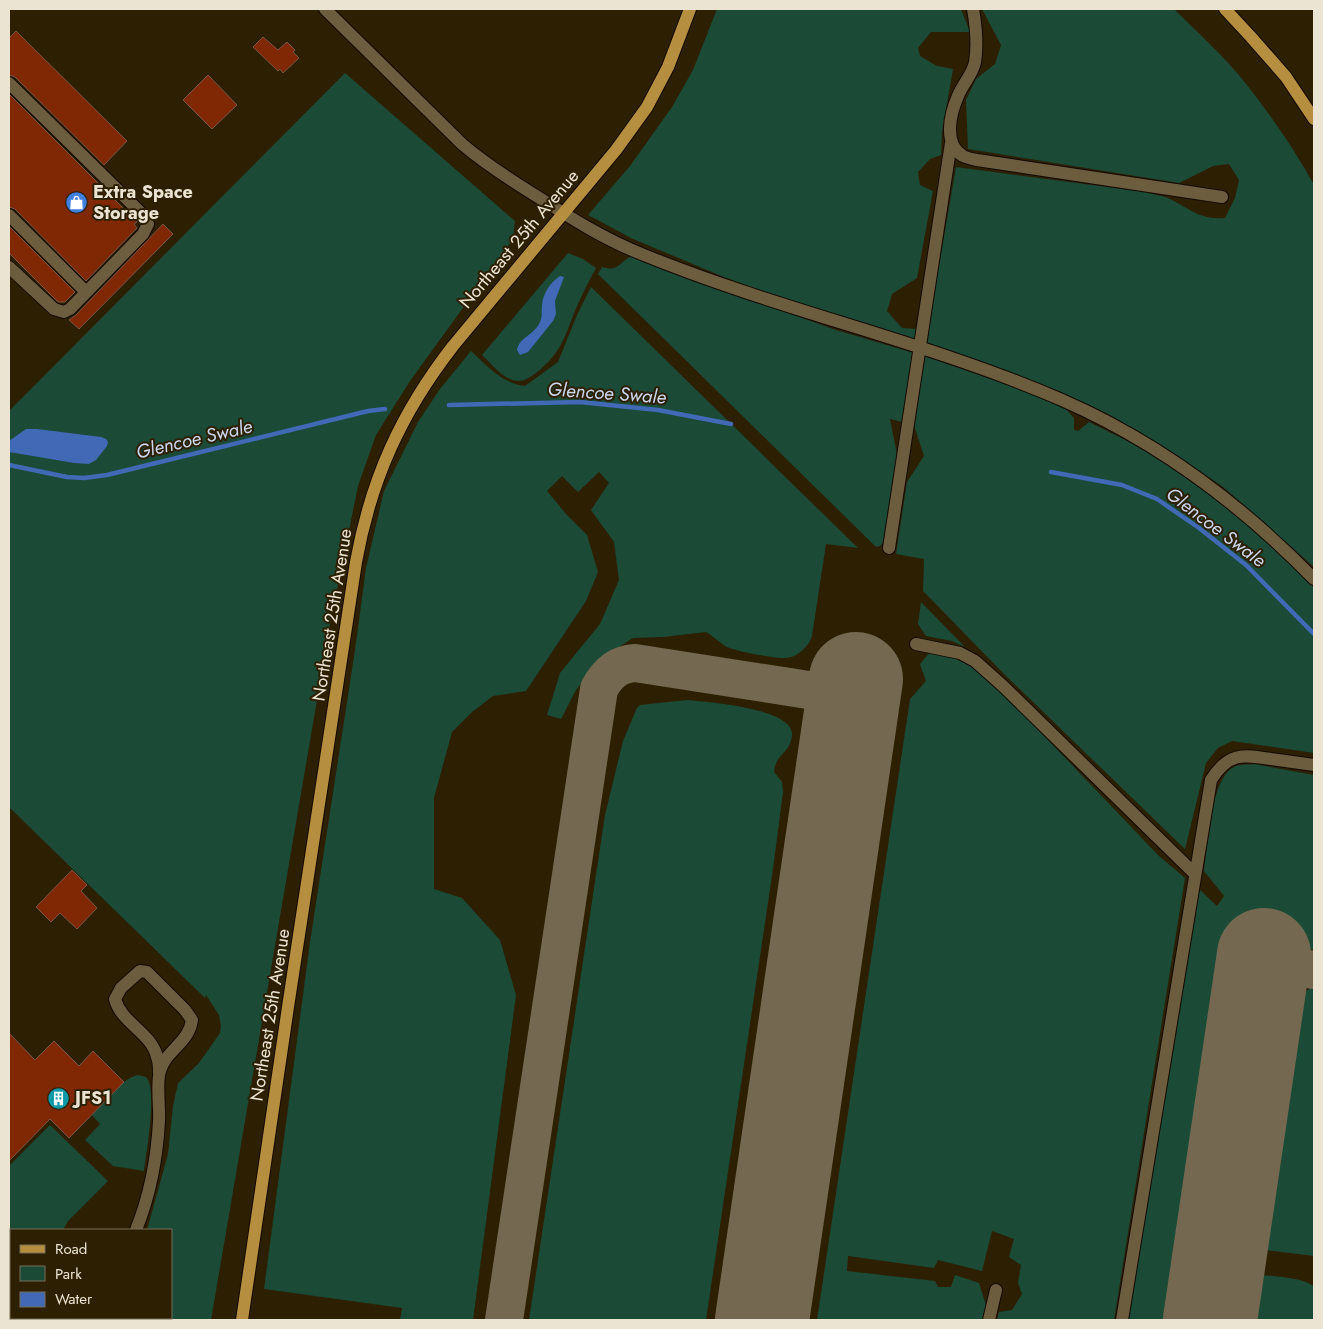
<svg xmlns="http://www.w3.org/2000/svg" width="1323" height="1329" viewBox="0 0 1323 1329" font-family="Jost,sans-serif">
<style>
.green{fill:#1b4a36}
.water{fill:#4169b6}
.lines{fill:none;stroke-linecap:round;stroke-linejoin:round}
.stream{stroke:#4169b6;stroke-width:4.5}
.taxiway{stroke:#746950;stroke-width:38}
.runway{stroke:#746950;stroke-width:94}
.building{fill:#802703;stroke:#78564b}
.minor-casing{stroke:#130900;stroke-width:14}
.major-casing{stroke:#130900;stroke-width:14}
.minor{stroke:#6c5d3f;stroke-width:12}
.major{stroke:#b58e40;stroke-width:12}
.labels{text-anchor:middle;dominant-baseline:central;stroke-width:4;stroke-linejoin:round;paint-order:stroke}
.poi-label{font-size:18px;font-weight:bold;fill:#ece4d3;stroke:#2d2002;text-anchor:start}
.street-label{font-size:18px;fill:#ece4d3;stroke:#2d2002}
.water-label{font-size:19px;font-style:italic;fill:#cbd7ec;stroke:#2d2002}
</style>
<rect width="100%" height="100%" fill="#2d2002"/>
<path class="green" d="M 717,9 L 961,9 L 970,32 L 931,32 L 918,48 L 920,56 L 937,66 L 953,69 L 942,132 L 941,155 L 930,159 L 918,172 L 920,185 L 933,191 L 917,278 L 892,294 L 887,311 L 902,328 L 918,329 L 930,318 L 956,167 L 1145,192 C 1151,194 1159,195 1165,197 C 1188,206 1196,220 1225,218 L 1235,198 L 1239,180 L 1229,164 L 1213,166 L 1179,183 L 968,149 L 966,100 L 976,79 L 995,64 L 1001,45 L 982,9 L 1174,9 C 1197,32 1222,54 1243,80 C 1269,113 1294,148 1314,185 L 1314,567 L 1222,486 L 1110,415 L 1054,389 L 980,362 L 812,309 L 724,277 L 633,239 L 588,215 L 630,166 L 672,107 L 693,70 Z
M 345,73 L 515,221 L 513,239 L 410,381 L 376,435 L 358,486 L 330,624 L 211,1320 L 97,1320 L 97,1318 L 171,1318 L 171,1230 L 147,1230 L 168,1154 L 173,1106 L 178,1083 L 199,1063 L 220,1033 L 221,1026 L 219,1015 L 206,995 L 205,998 L 9,807 L 9,411 Z
M 568,253 L 583,259 L 596,268 C 588,283 580,298 574,313 C 564,340 559,355 536,373 C 532,376 525,381 519,381 C 504,381 492,364 482,355 Z
M 631,256 L 661,268 L 836,330 L 924,356 L 1041,396 L 1064,407 L 1074,418 L 1074,430 L 1078,431 L 1089,422 C 1115,435 1142,447 1166,463 C 1220,498 1268,543 1314,587 L 1314,753 L 1232,741 L 1218,748 L 1206,763 L 1185,849 L 1004,674 L 923,591 L 924,559 L 896,554 L 907,482 L 924,456 L 914,425 L 890,419 L 897,455 L 886,539 L 880,546 L 876,547 L 598,274 L 602,267 C 618,272 619,263 631,256 Z
M 591,287 L 858,548 L 826,544 L 812,636 C 809,646 799,656 787,658 C 777,659 733,651 725,646 C 719,642 713,636 706,632 L 663,637 L 633,638 L 599,660 L 576,690 L 561,719 L 547,715 L 560,673 L 600,624 L 619,580 L 614,542 L 591,510 L 609,483 L 599,472 L 578,492 L 562,476 L 547,491 L 567,515 L 587,535 L 598,572 L 586,601 L 526,691 L 493,696 L 472,712 L 452,732 L 434,798 L 434,889 L 462,898 L 500,940 L 516,995 L 473,1320 L 400,1320 L 402,1308 L 264,1289 L 310,942 L 355,650 L 366,568 L 384,491 L 418,422 L 440,389 L 471,351 C 488,367 502,383 525,386 L 558,362 L 577,315 Z
M 921,602 L 965,647 L 952,641 L 926,636 L 918,624 Z
M 930,652 L 959,656 L 982,671 L 1159,856 L 1185,878 L 1114,1320 L 997,1320 L 999,1312 L 1012,1310 L 1022,1294 L 1018,1283 L 1021,1265 L 1009,1257 L 1014,1239 L 992,1231 L 982,1271 L 938,1260 L 934,1268 L 848,1256 L 847,1271 L 935,1281 L 938,1287 L 951,1287 L 955,1275 L 979,1283 L 986,1305 L 982,1320 L 817,1320 L 910,699 L 926,681 L 920,664 Z
M 687,700 C 707,702 794,708 792,735 C 790,755 776,752 774,772 L 782,782 L 783,792 L 773,869 L 706,1320 L 529,1320 L 605,815 L 623,741 L 637,708 L 640,705 Z
M 1254,764 L 1314,775 L 1314,950 L 1238,938 L 1232,959 L 1178,1320 L 1128,1320 L 1199,889 L 1217,906 L 1224,896 L 1204,871 C 1208,845 1210,779 1234,767 C 1239,764 1248,765 1254,764 Z
M 1310,988 L 1314,989 L 1314,1256 L 1251,1248 L 1282,1033 L 1300,1015 L 1298,1005 L 1300,996 Z
M 138,1075 L 146,1077 C 158,1090 146,1153 144,1171 L 113,1166 L 85,1140 L 100,1124 L 92,1115 C 104,1102 121,1079 138,1075 Z
M 50,1125 L 108,1181 L 68,1221 L 63,1230 L 11,1230 L 11,1292 L 9,1290 L 9,1166 Z
M 1247,1274 C 1264,1276 1303,1276 1314,1287 L 1314,1320 L 1240,1320 Z"/>
<path class="water" d="M 560,276 L 564,277 L 555,301 L 556,314 L 553,321 L 528,352 L 520,355 L 517,350 C 519,338 533,335 539,324 C 543,317 541,313 542,305 C 543,293 550,283 560,276 Z
M 26,429 L 37,429 L 101,437 L 106,439 L 108,442 L 107,446 L 96,460 L 89,464 L 74,463 L 9,452 L 9,441 Z"/>
<g class="lines">
<path class="stream" d="M 449,405 L 580,402 L 658,410 L 731,424
M 9,465 L 67,477 L 84,478 L 107,475 L 368,411 L 385,409
M 1051,472 L 1122,485 L 1157,499 L 1199,528 L 1246,565 L 1314,634"/>
<path class="taxiway" d="M 1263,962 L 1314,970
M 504,1320 L 599,689 C 607,674 617,664 635,663 L 853,697"/>
<path class="runway" d="M 762,1320 L 856,679
M 1210,1320 L 1264,955"/>
</g>
<path class="building" d="M 16,31 L 127,141 L 104,165 L 15,77 L 9,75 L 9,38 Z
M 263,37 L 278,50 L 287,42 L 295,50 L 293,52 L 299,58 L 283,73 L 280,69 L 278,71 L 253,47 Z
M 208,75 L 237,105 L 212,129 L 183,100 Z
M 9,94 L 137,222 L 134,224 L 137,228 L 136,229 L 86,281 L 15,209 L 9,207 Z
M 163,224 L 173,234 L 79,329 L 69,320 L 76,315 Z
M 9,226 L 75,292 L 65,302 L 58,302 L 9,253 Z
M 72,870 L 87,885 L 81,891 L 97,908 L 77,929 L 60,913 L 51,922 L 36,907 Z
M 9,1033 L 35,1060 L 54,1041 L 79,1066 L 93,1051 L 124,1082 L 69,1138 L 50,1119 L 9,1161 Z"/>
<g class="lines">
<defs>
<path id="minor" d="M 325,9 L 462,144 C 483,162 506,177 530,192 C 566,215 603,239 644,255 C 781,311 926,341 1062,400 C 1158,442 1242,505 1314,579
M 973,9 C 976,26 978,44 975,62 C 973,74 962,85 958,96 C 950,114 943,144 963,156 C 967,158 972,159 977,160 L 1222,197
M 9,83 L 141,213 L 148,224 L 143,234 L 70,309 L 64,312 L 54,309 L 9,267
M 9,215 L 86,292
M 889,548 L 951,143
M 916,644 L 960,653 L 975,661 L 1003,686 L 1195,874
M 136,1230 C 150,1195 157,1159 159,1121 C 160,1108 156,1083 160,1071 C 166,1050 189,1043 192,1020 L 185,1010 L 147,972 L 140,971 L 121,988 L 115,999 C 121,1023 151,1032 157,1057 C 159,1062 159,1068 159,1073
M 9,1306 L 11,1308
M 21,1318 L 24,1320
M 81,1320 L 83,1318
M 989,1320 L 996,1290
M 1122,1320 L 1211,780 C 1228,753 1242,754 1271,759 C 1286,761 1300,763 1314,765"/>
<path id="major" d="M 1225,9 L 1251,37 L 1286,77 L 1314,119
M 242,1320 L 288,1007 L 356,562 C 371,479 401,413 453,346 L 616,150 L 647,107 L 668,67 L 690,9"/>
</defs>
<use href="#minor" class="minor-casing"/>
<use href="#major" class="major-casing"/>
<use href="#minor" class="minor"/>
<use href="#major" class="major"/>
</g>
<defs>
<symbol id="shop-disc" viewBox="-11 -11 22 22"><circle r="9.5" fill="#3f7fe0" stroke="#2d2002"/><path d="M-5-2.5h2.3a2.7 3.5 0 0 1 5.4 0H5L5.5 6h-11ZM-1.5-2.5h3a1.5 2.3 0 0 0-3 0Z" fill="#fff"/></symbol>
<symbol id="building-disc" viewBox="-11 -11 22 22"><circle r="9.5" fill="#0f9aa8" stroke="#2d2002"/><path d="M-4-6H4V6H1V3H-1V6H-4ZM-2.5-4.3h1.7v1.8h-1.7ZM.8-4.3h1.7v1.8H.8ZM-2.5-1h1.7V.8h-1.7ZM.8-1h1.7V.8H.8Z" fill="#fff"/></symbol>
</defs>
<g fill-rule="evenodd">
<use href="#shop-disc" x="64" y="190" width="25" height="25"/>
<use href="#building-disc" x="46" y="1086" width="25" height="25"/>
</g>
<g class="labels">
<g class="poi-label">
<text x="93" y="192">Extra Space<tspan x="93" dy="21">Storage</tspan></text>
<text x="75" y="1098">JFS1</text>
</g>
<g class="street-label">
<text transform="translate(519 239) rotate(-50)">Northeast 25th Avenue</text>
<text transform="translate(332 615) rotate(-81)">Northeast 25th Avenue</text>
<text transform="translate(270 1015) rotate(-81)">Northeast 25th Avenue</text>
</g>
<g class="water-label">
<text transform="translate(607 393) rotate(4)">Glencoe Swale</text>
<text transform="translate(194 439) rotate(-13)">Glencoe Swale</text>
<text transform="translate(1216 527) rotate(37)">Glencoe Swale</text>
</g>
</g>
<rect width="1323" height="1329" fill="none" stroke="#ece4d3" stroke-width="20"/>
<rect x="10" y="1229" width="162" height="90" fill="#2d2002" stroke="#796e56"/>
<rect x="20" y="1245" width="25" height="8" fill="#b58e40" stroke="#796e56"/>
<text x="55" y="1254" font-size="15" fill="#ece4d3">Road</text>
<rect x="20" y="1266" width="25" height="15" fill="#1b4a36" stroke="#796e56"/>
<text x="55" y="1279" font-size="15" fill="#ece4d3">Park</text>
<rect x="20" y="1292" width="25" height="15" fill="#4169b6" stroke="#796e56"/>
<text x="55" y="1304" font-size="15" fill="#ece4d3">Water</text>
</svg>
